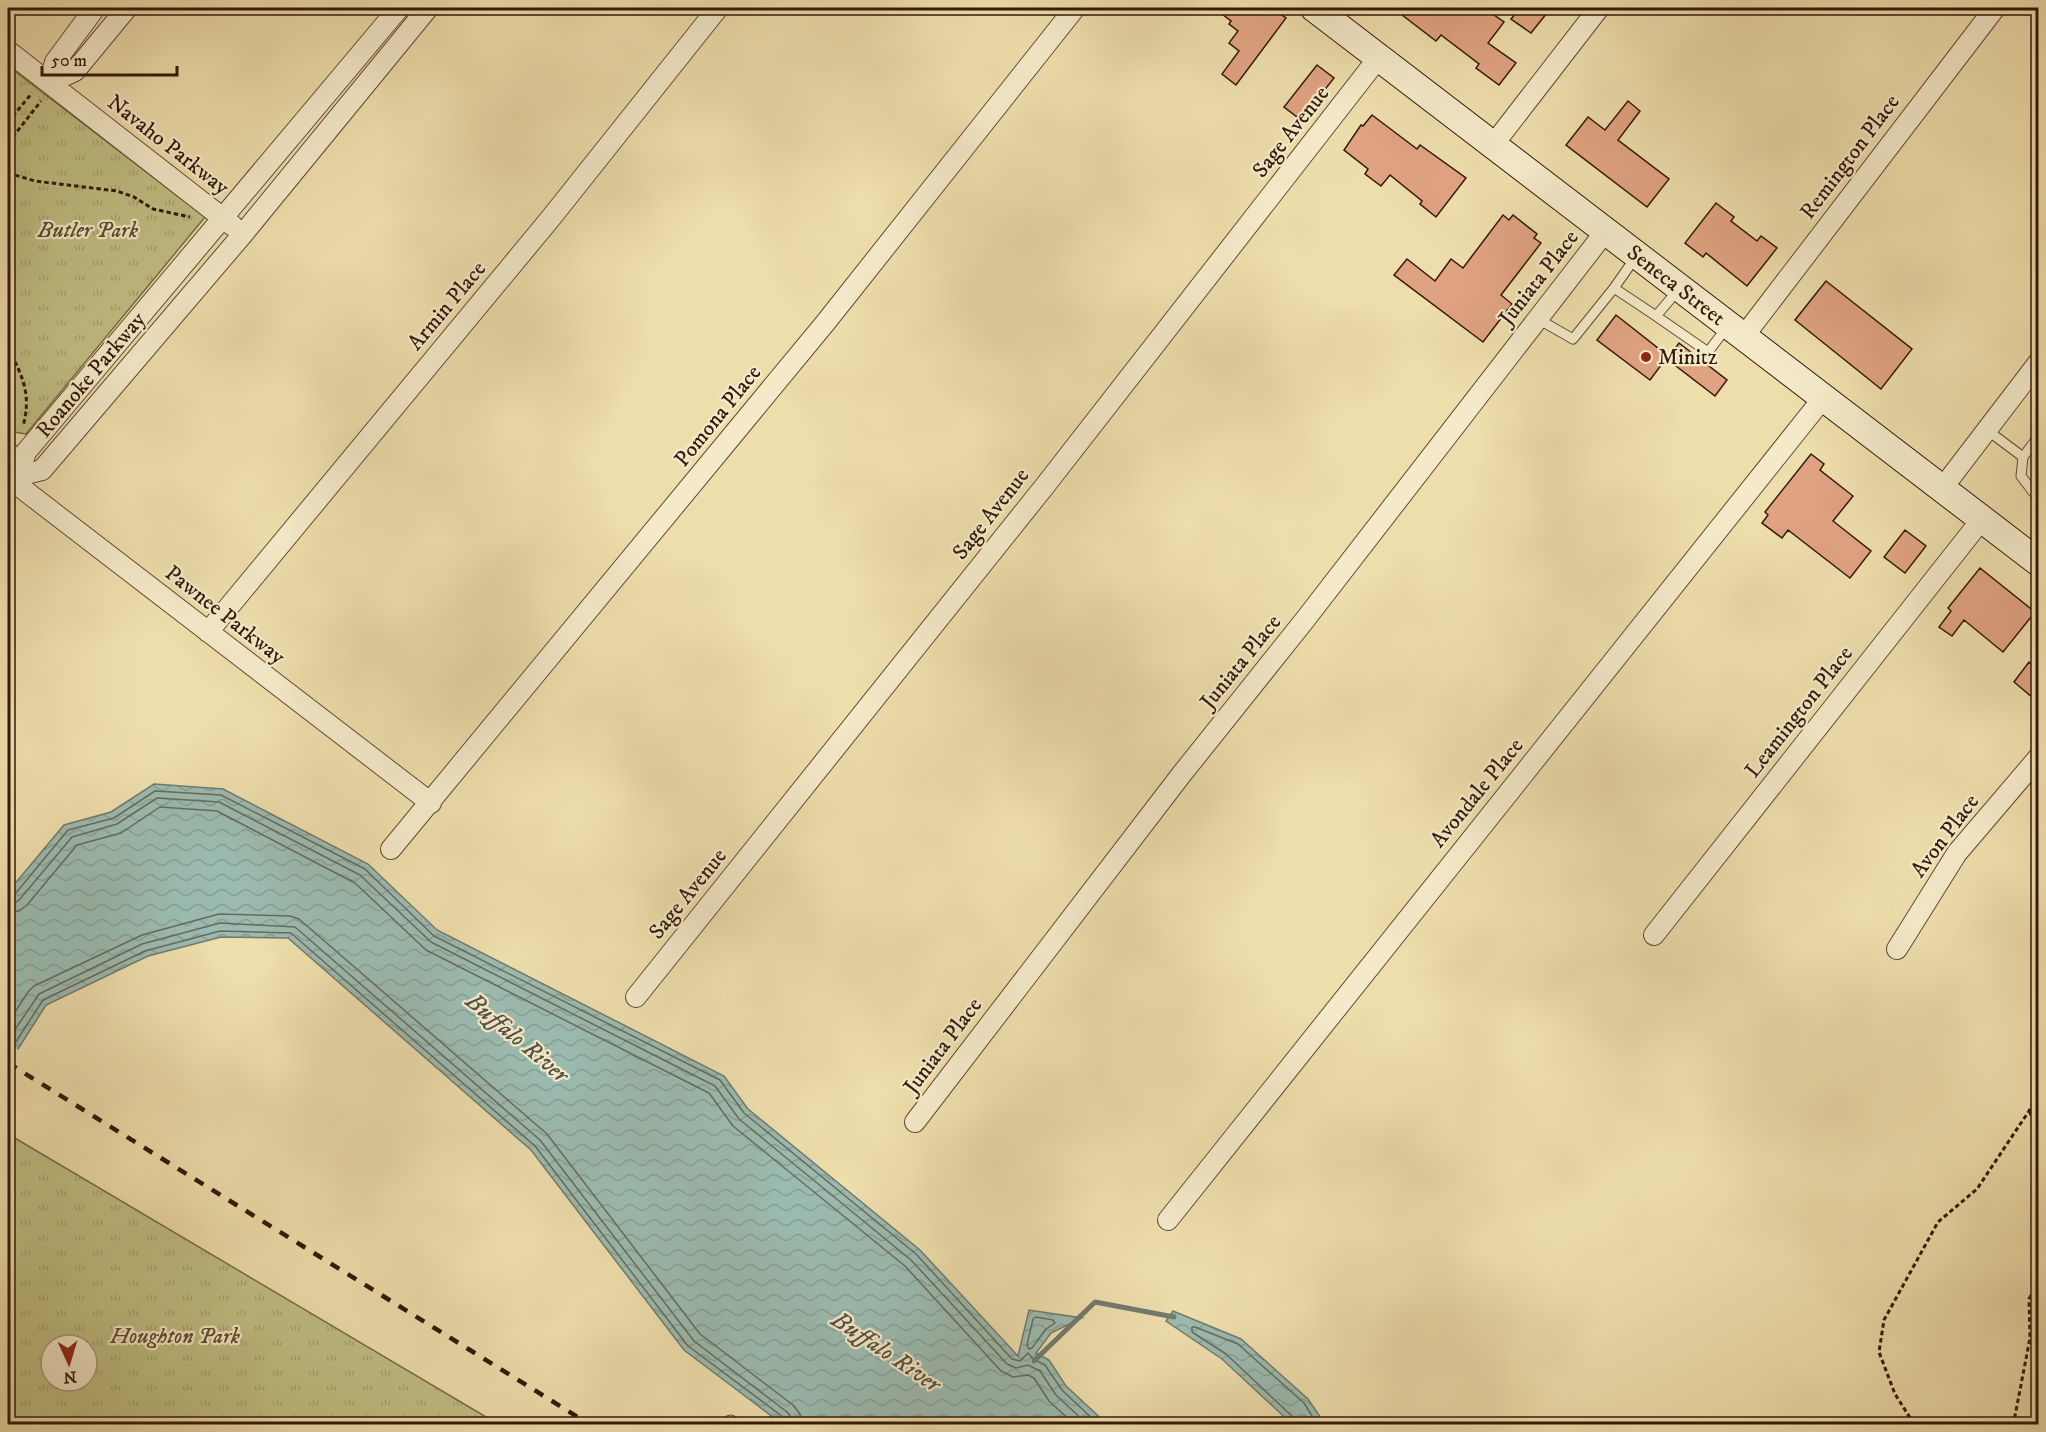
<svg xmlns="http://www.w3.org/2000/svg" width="2046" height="1432" viewBox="0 0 2046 1432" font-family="'IM FELL DW Pica',serif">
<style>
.park{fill:url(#park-tufts);stroke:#7a6c46;stroke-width:1.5;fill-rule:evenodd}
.water{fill:url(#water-waves);stroke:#727a6d;stroke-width:1.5}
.pier{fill:#eedeac}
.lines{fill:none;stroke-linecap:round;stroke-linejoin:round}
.shore{stroke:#686a5c;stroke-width:1.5}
.stream{stroke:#727a6d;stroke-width:5}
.building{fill:#e0a382;stroke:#341809;stroke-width:1.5}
.lane-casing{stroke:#624a32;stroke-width:11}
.street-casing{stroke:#624a32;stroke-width:22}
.secondary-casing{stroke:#341809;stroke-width:29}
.path{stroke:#341809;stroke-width:3;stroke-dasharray:4.5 3;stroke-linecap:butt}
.lane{stroke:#f4eac9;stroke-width:9}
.street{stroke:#f4eac9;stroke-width:20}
.secondary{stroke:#f4eac9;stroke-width:27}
.rail{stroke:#341809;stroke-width:4.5;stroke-dasharray:10 10;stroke-linecap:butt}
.poi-dot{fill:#8f2418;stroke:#f4eac9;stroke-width:2}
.labels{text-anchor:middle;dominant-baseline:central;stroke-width:4.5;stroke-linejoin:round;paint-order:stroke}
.street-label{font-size:22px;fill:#341809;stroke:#f4eac9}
.park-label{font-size:22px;font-style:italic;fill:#5e4a2e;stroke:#f4eac9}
.poi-label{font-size:22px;fill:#341809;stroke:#f4eac9;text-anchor:start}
.water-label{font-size:24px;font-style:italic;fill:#585143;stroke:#f4eac9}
</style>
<defs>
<pattern id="park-tufts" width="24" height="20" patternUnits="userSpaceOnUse" patternTransform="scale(1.5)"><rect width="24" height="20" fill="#c0bf84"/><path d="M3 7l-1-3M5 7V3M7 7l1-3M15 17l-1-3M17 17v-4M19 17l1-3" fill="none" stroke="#a6a371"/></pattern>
<pattern id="water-waves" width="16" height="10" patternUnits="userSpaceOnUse" patternTransform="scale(1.5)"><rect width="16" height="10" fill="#9bbbb0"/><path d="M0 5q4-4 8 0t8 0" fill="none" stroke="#86a096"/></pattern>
</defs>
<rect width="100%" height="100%" fill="#eedeac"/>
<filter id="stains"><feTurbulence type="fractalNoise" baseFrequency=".00333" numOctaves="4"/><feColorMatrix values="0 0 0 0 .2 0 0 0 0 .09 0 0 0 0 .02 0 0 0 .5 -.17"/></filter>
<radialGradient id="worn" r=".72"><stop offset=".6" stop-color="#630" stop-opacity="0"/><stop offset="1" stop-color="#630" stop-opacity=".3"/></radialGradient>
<path class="park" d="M 8,66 L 205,217 L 26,434 L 14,432 L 8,418 Z
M 8,1134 L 498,1424 L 8,1424 ZM 51,1345 L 87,1345 L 87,1381 L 51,1381 Z"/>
<path class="water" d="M 154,784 L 223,789 L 368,864 L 437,930 L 724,1076 L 748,1109 L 920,1250 L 1018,1356 L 1029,1310 L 1082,1318 L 1051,1333 L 1036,1353 L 1049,1360 L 1066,1386 L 1107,1424 L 782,1424 L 684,1350 L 531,1150 L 288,938 L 221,937 L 148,956 L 46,1005 L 8,1065 L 8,892 L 64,825 L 111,812 Z
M 1173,1311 L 1241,1339 L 1308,1399 L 1325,1424 L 1292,1424 L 1222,1359 L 1166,1321 Z"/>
<path class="pier" d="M 8,1043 L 20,1051 L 8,1068 Z"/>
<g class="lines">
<path class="shore" d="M 8,897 L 15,894 L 68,830 L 114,818 L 155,791 L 221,795 L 365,869 L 434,936 L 720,1080 L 744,1113 L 916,1254 L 1012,1359 L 1020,1361 L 1028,1353 L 1033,1359 L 1045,1365 L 1062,1390 L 1098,1424
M 8,904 L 14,904 L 20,899 L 72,837 L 117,824 L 157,798 L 219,802 L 360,875 L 431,942 L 715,1086 L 739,1119 L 911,1260 L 1007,1364 L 1016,1368 L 1028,1365 L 1040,1371 L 1056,1395 L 1087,1424
M 8,913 L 19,911 L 27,905 L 77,845 L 121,833 L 160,807 L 217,811 L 355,883 L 426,950 L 709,1093 L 733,1126 L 905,1266 L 1001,1371 L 1013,1377 L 1028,1375 L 1034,1378 L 1049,1401 L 1074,1424
M 8,1023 L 28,992 L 34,986 L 142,935 L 219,914 L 290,916 L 299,919 L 547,1134 L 700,1334 L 793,1405 L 800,1414 L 802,1424
M 8,1040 L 39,994 L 142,944 L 220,923 L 295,927 L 540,1140 L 694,1341 L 787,1412 L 792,1418 L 793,1424
M 8,1054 L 43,1000 L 145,951 L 220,931 L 291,933 L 535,1146 L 688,1346 L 783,1417 L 785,1424
M 1036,1317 L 1053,1320 L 1055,1323 L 1046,1329 L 1032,1348 L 1029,1349 L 1027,1345 L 1033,1319 Z
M 1296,1424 L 1294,1418 L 1226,1354 L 1192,1332 L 1192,1327 L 1195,1327 L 1238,1344 L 1304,1403 L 1317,1424"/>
<path class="stream" d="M 1034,1361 L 1095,1302 L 1174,1317"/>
</g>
<path class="building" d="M 1214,8 L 1272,8 L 1286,18 L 1236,85 L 1222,74 L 1239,51 L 1229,43 L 1238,31 L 1229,24 L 1231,21 Z
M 1393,8 L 1484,8 L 1504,22 L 1488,43 L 1516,63 L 1499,85 L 1476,68 L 1479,64 L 1441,35 L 1436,41 Z
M 1520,8 L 1551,8 L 1531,33 L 1511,19 Z
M 1317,65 L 1334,78 L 1301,120 L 1284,107 Z
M 1628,101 L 1640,111 L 1618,140 L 1669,179 L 1647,207 L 1566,145 L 1588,117 L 1605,130 Z
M 1372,115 L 1417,149 L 1420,145 L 1466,178 L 1436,217 L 1420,204 L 1422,201 L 1390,175 L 1381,186 L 1365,174 L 1368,169 L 1344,150 L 1361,125 L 1363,126 Z
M 1716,203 L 1734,217 L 1731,221 L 1757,241 L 1761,236 L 1777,248 L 1747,286 L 1706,253 L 1703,257 L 1685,243 Z
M 1503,215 L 1509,220 L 1513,215 L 1537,234 L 1534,238 L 1541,243 L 1501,295 L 1512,304 L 1483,342 L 1394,275 L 1407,259 L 1435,281 L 1451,259 L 1463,268 Z
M 1826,281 L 1912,349 L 1881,389 L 1795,320 Z
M 1616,315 L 1668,356 L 1650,380 L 1597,340 Z
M 1679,343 L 1727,380 L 1715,396 L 1667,359 Z
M 1811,454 L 1824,464 L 1820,470 L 1853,496 L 1833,521 L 1871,551 L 1850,578 L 1788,530 L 1782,538 L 1762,523 L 1768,515 L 1765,512 Z
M 1905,530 L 1926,546 L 1905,573 L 1884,557 Z
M 1980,568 L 2035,612 L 2003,652 L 1964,620 L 1952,636 L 1939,627 L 1951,611 L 1948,608 Z
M 2029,662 L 2038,669 L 2038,702 L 2014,682 Z"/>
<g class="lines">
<defs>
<path id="lane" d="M 1614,288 L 1635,258
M 1656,316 L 1708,352 L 1727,327
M 1538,319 L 1573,339 L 1614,288 L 1656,316 L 1679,289
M 1987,430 L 2023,457
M 2033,492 L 2021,476 L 2023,457 L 2038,437
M 718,1424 L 731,1420 L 738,1424"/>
<path id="street" d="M 8,51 L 233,226
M 49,83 L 75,71 L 127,8
M 49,83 L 55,62 L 95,8
M 1493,145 L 1599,8
M 1744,336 L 1995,8
M 8,452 L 24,490 L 431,803
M 18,476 L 42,470 L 243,234 L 428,8
M 18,476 L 26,452 L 399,8
M 1941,490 L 2038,363
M 208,632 L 550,219 L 718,8
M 391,849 L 826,322 L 1075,8
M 1654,935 L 1982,519
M 1897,949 L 1957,853 L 2038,758
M 636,997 L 1044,487 L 1379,57
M 915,1122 L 1181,775 L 1304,621 L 1605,232
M 1168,1220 L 1824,397"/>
<g id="secondary">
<path id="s1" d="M 1314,8 C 1555,192 1797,378 2038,562"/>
</g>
</defs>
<use href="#lane" class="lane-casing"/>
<use href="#street" class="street-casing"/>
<use href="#secondary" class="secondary-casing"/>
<path class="path" d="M 8,122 L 32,93
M 8,143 L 41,101
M 8,173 L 35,181 L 117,191 L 134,197 L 153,209 L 190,217
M 8,348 C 22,375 32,394 23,426
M 2029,1111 L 2038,1129
M 2038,1222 L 2036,1229 L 2038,1243
M 1914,1424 L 1895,1394 L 1879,1352 L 1884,1320 L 1938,1222 L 1977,1189 L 2029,1111 L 2038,1092
M 2011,1424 L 2014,1421 L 2030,1338 L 2029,1299 L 2038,1283"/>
<use href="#lane" class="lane"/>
<use href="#street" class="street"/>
<use href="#secondary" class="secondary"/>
<path class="rail" d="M 8,1063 L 589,1424"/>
</g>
<circle class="poi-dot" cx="1646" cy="357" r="6"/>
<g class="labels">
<g class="street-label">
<text transform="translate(1291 132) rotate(-52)">Sage Avenue</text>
<text transform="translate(168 145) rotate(38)">Navaho Parkway</text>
<text transform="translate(1850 157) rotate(-53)">Remington Place</text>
<text transform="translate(1539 278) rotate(-52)">Juniata Place</text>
<text stroke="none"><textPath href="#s1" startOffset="456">Seneca Street</textPath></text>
<text transform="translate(447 306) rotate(-50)">Armin Place</text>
<text transform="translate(91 375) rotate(-50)">Roanoke Parkway</text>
<text transform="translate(718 416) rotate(-51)">Pomona Place</text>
<text transform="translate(991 514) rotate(-52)">Sage Avenue</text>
<text transform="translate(225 615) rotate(38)">Pawnee Parkway</text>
<text transform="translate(1241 662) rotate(-51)">Juniata Place</text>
<text transform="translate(1799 712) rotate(-52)">Leamington Place</text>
<text transform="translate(1477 793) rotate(-51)">Avondale Place</text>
<text transform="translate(1945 836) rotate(-53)">Avon Place</text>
<text transform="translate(688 894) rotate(-51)">Sage Avenue</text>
<text transform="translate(943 1046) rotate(-53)">Juniata Place</text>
</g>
<g class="park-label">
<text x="88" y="230">Butler Park</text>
<text x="175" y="1336">Houghton Park</text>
</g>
<g class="poi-label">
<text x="1658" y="357">Minitz</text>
</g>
<g class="water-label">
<text transform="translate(517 1038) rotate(40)">Buffalo River</text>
<text transform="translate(886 1352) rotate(34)">Buffalo River</text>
</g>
</g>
<rect width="2046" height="1432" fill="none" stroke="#eedeac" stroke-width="30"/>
<rect x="9" y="9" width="2028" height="1414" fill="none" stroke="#341809" stroke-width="3"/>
<rect x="15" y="15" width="2016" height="1402" fill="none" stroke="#341809" stroke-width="1.5"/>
<g transform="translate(69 1363) rotate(176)"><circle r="28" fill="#f4eac9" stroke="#a7967c" stroke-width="1.5"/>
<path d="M0-4.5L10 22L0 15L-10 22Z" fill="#8f2418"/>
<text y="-9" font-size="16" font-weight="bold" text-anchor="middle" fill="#341809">N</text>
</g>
<path d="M42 66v9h135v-9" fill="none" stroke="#341809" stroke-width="3"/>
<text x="51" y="66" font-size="18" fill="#341809" stroke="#f4eac9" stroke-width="4.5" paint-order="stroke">50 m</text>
<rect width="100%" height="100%" filter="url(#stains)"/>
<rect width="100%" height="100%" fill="url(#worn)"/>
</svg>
